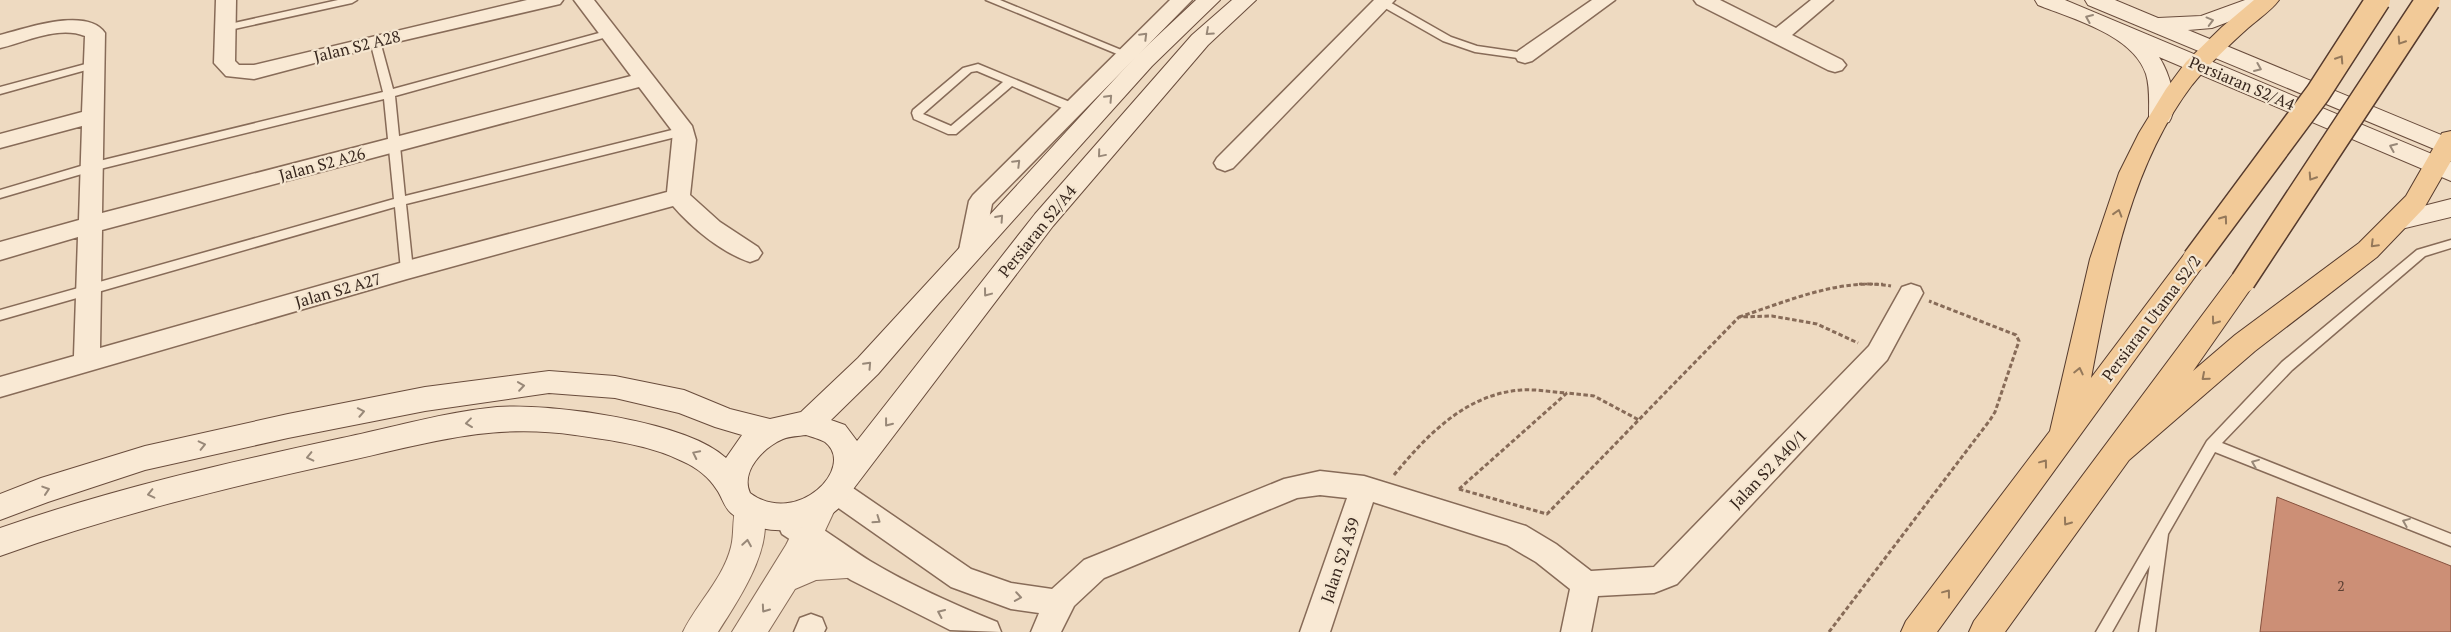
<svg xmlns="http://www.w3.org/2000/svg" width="2451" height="632" viewBox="0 0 2451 632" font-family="'PT Serif',serif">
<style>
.building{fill:#cc8f76;stroke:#86513e}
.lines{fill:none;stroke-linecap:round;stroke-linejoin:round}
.service-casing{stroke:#876b58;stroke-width:3}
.minor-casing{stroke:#876b58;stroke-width:3}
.tertiary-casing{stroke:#876b58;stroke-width:2}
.secondary-casing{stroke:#694c3c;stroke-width:2}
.primary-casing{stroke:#553a2d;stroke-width:2}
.path-far1{stroke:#876b58;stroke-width:2.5;stroke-dasharray:3 2.5;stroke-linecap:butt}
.path{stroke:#876b58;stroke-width:3;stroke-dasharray:4.5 2.5;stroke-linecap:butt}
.service{fill:#f9e9d4;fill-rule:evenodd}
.minor{fill:#f9e9d4;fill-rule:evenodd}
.tertiary{fill:#f9e9d4;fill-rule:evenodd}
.secondary{fill:#f9e9d4;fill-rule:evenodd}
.primary{fill:#f2ca98;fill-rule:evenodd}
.primary-bridge-casing{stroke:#553a2d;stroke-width:27;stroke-linecap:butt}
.primary-bridge{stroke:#f2ca98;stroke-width:24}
.oneway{stroke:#988878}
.oneway2{stroke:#94785a}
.labels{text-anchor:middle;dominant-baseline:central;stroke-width:4.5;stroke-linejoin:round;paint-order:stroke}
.number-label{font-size:14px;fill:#5c4033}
.street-label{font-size:16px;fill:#37261d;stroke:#f5e6d0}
</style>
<rect width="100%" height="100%" fill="#eedac1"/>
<path class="building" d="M 2277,497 L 2451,566 L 2451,632 L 2260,632 Z"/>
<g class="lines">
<defs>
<path id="service" d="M 338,0 L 357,0 L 352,3 L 225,31 L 220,28 L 225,25 Z
M 986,0 L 1000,0 L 1131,54 L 1130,56 L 1122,56 Z
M 1378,0 L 1386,0 L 1451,37 L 1477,46 L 1525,53 L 1530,56 L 1525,59 L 1475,52 L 1443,41 L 1378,4 Z
M 610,30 L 615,33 L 614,35 L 395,96 L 405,196 L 684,127 L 690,131 L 688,134 L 406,204 L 413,270 L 411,273 L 403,273 L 401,270 L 395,207 L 0,320 L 0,310 L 394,199 L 384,99 L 92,171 L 0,198 L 0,190 L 91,163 L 383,92 L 370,41 L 371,39 L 375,38 L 380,41 L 393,89 Z
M 93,62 L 97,63 L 97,67 L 0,94 L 0,87 Z
M 978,64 L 1077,105 L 1078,108 L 1073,112 L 1069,111 L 1012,86 L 956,134 L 948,134 L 914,119 L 912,113 L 913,110 L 963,68 ZM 977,71 L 1003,82 L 951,126 L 923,114 L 971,72 Z
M 2451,240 L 2451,248 L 2425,256 L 2292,370 L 2222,443 L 2451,534 L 2451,546 L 2215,452 L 2168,534 L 2155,632 L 2139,632 L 2150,565 L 2112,632 L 2096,632 L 2207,441 L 2282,362 L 2417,250 Z"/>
<path id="minor" d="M 216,0 L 236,0 L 235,61 L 239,65 L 254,65 L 527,0 L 563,0 L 560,4 L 375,47 L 254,79 L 226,76 L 214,63 Z
M 574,0 L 594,0 L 692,126 L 696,140 L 690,195 L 720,222 L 758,247 L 762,253 L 758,259 L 750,262 C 722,253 692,228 673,206 L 407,279 L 0,397 L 0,377 L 74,356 L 78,237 L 0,260 L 0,242 L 79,220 L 82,126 L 0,148 L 0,134 L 82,112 L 85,36 C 59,25 25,42 0,48 L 0,35 C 24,29 87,6 105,33 L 102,213 L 631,76 ZM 639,87 L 673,132 L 667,192 L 407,261 L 100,348 L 102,230 Z
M 1170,0 L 1192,0 L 992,204 L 983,250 L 979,256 L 971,259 L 963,256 L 959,250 L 969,201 L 973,195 Z
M 1374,0 L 1395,0 L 1233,168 L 1225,171 L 1217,168 L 1214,163 L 1217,158 Z
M 1592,0 L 1615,0 L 1532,61 L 1525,63 L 1518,61 L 1515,56 L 1518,51 Z
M 1694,0 L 1720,0 L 1776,28 L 1811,0 L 1833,0 L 1792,35 L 1842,60 L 1846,65 L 1842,70 L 1835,72 L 1828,70 L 1697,4 Z
M 1911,284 L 1920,287 L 1923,293 L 1887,360 L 1677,584 L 1654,593 L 1598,596 L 1591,632 L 1561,632 L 1570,589 L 1536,562 L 1507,545 L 1373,502 L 1330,632 L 1300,632 L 1347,498 L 1320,495 L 1297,498 L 1104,578 L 1074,606 L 1061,632 L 1031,632 L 1039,613 L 1011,609 L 951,587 L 827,500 L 823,492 L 827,484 L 837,480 L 847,484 L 971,569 L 1011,583 L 1052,589 L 1084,560 L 1284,479 L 1320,471 L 1364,476 L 1526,526 L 1556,544 L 1591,571 L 1654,567 L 1869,346 L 1902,287 Z
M 792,513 C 815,521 847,547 870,561 C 910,585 953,604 997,622 L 1001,632 L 950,630 L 851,580 L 782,534 L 778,525 L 782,516 Z
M 811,614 L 822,618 L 826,628 L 824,632 L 794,632 L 800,618 Z"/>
<path id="tertiary" d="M 822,492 L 833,496 L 837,505 L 815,552 L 847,550 L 858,554 L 863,564 L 858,574 L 847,578 L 816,580 L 795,589 L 768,632 L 732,632 L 786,545 L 811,496 Z
M 749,498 L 760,502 C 779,541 739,599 718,632 L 683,632 C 697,603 723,579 731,547 C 735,532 731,517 738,502 Z"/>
<path id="secondary" d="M 1196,0 L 1220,0 L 1152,66 L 939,303 L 878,374 L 831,420 L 845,425 L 857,441 L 1035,214 L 1192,35 L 1232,0 L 1256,0 L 1208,45 L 1053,226 L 854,488 C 834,530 767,545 731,513 C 724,507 722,497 717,490 C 709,477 696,467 682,461 C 650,445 610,440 575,435 C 488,422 422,445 338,463 C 224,488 111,516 0,556 L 0,528 C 112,489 226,463 342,438 C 394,427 445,412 497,407 C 550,403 687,421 726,458 L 742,435 L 715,427 L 679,413 L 615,398 L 549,393 L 425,411 L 288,438 L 145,470 L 48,502 L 0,520 L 0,494 L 41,478 L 145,446 L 288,414 L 425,387 L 549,371 L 615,376 L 684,390 L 730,409 L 770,419 L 801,412 L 858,358 L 1136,56 ZM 806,435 C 812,437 820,439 825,442 C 857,467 797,528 750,493 C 740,471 764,447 783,439 C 790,436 799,436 806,435 Z
M 2035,0 L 2065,0 L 2451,162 L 2451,181 L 2159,57 C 2169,72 2180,105 2169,122 L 2161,124 L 2153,122 L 2149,116 C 2149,102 2150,87 2146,74 C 2133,35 2073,19 2038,5 Z
M 2085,0 L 2115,0 L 2158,18 L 2201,16 L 2245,0 L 2276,0 L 2273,5 L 2212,28 L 2188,30 L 2451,139 L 2451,156 L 2088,5 Z
M 2451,199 L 2451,217 L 2397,230 L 2388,227 L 2384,221 L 2388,215 Z"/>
<path id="primary" d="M 2254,0 L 2279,0 C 2271,11 2258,19 2248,28 C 2228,46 2209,64 2192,85 C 2129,168 2110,279 2091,378 L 2186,252 L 2195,249 L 2204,252 L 2208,259 L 1937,632 L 1901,632 L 1906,621 L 2050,431 L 2090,259 L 2119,173 L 2139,133 L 2166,89 L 2186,62 L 2222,27 Z
M 2451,131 L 2451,161 L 2424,208 L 2377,257 L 2255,351 L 2129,460 L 2005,632 L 1969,632 L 1974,621 L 2233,274 L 2243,271 L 2253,274 L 2256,281 L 2193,371 L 2235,335 L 2359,243 L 2406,196 L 2442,133 Z"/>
</defs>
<use href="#service" class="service-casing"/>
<use href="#minor" class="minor-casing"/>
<use href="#tertiary" class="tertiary-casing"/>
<use href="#secondary" class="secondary-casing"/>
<use href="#primary" class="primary-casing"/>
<path class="path-far1" d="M 1859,284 L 1883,284"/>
<path class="path" d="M 1739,317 C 1786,302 1841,277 1891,286
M 1394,475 C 1427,435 1466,394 1521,390 C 1536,389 1552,392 1567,393
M 1459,489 L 1547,514 L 1739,317 L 1772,316 L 1817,324 L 1858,343
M 1459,489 L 1567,393 L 1594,396 L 1639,420
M 1829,632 L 1990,420 L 1995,412 L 2019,341 L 2016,335 L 1929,301"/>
<use href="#service" class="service"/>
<use href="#minor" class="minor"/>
<use href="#tertiary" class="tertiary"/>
<use href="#secondary" class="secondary"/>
<use href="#primary" class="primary"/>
<defs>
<path id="primary-bridge" d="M 2195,259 L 2318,93 L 2378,0
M 2243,281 L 2428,0"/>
</defs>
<use href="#primary-bridge" class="primary-bridge-casing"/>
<use href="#primary-bridge" class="primary-bridge"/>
</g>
<defs><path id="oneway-chevron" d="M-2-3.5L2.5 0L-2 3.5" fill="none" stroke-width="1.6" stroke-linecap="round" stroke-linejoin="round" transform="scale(1.25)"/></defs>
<g class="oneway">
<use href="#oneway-chevron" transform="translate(2089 18) rotate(-157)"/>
<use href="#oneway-chevron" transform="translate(2210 21) rotate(-15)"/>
<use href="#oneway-chevron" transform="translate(1209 32) rotate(138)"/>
<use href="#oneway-chevron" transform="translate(1144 36) rotate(-45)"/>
<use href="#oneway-chevron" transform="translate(2258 68) rotate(23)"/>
<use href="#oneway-chevron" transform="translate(1109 98) rotate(-47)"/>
<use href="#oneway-chevron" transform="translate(2393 147) rotate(-157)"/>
<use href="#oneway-chevron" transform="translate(1101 154) rotate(130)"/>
<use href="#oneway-chevron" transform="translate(1017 163) rotate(-45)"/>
<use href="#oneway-chevron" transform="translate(1000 218) rotate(-48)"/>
<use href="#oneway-chevron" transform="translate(987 293) rotate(127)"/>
<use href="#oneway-chevron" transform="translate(868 365) rotate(-47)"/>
<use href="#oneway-chevron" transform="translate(521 386) rotate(-8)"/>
<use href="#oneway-chevron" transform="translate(361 412) rotate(-11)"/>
<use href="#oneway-chevron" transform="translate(469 423) rotate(173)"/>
<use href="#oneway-chevron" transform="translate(888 423) rotate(128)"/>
<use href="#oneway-chevron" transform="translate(202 445) rotate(-13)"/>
<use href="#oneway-chevron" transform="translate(696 454) rotate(-154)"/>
<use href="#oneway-chevron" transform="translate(310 457) rotate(167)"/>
<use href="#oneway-chevron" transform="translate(2255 463) rotate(-158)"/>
<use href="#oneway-chevron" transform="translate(46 490) rotate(-18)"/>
<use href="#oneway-chevron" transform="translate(151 494) rotate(167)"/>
<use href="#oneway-chevron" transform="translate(877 520) rotate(35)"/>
<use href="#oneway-chevron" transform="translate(2406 522) rotate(-158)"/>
<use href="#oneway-chevron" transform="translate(747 543) rotate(-81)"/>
<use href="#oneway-chevron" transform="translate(1018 597) rotate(9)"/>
<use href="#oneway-chevron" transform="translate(765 609) rotate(125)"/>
<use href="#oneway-chevron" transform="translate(941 613) rotate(-156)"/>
</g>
<g class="oneway2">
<use href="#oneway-chevron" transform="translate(2401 41) rotate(123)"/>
<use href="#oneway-chevron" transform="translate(2340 59) rotate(-57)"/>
<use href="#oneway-chevron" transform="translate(2312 177) rotate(123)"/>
<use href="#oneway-chevron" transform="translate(2118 213) rotate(-73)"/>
<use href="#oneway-chevron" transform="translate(2224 219) rotate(-54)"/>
<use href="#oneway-chevron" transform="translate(2374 244) rotate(135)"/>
<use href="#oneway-chevron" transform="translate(2215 321) rotate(126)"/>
<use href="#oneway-chevron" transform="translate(2079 371) rotate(-77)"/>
<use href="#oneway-chevron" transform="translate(2205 377) rotate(139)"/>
<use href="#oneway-chevron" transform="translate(2044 463) rotate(-53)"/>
<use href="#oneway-chevron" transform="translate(2067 522) rotate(126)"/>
<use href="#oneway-chevron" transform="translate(1947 593) rotate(-53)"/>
</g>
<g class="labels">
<g class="number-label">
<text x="2341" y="585">2</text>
</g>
<g class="street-label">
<text transform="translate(357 46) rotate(-14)">Jalan S2 A28</text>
<text transform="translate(2242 83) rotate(23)">Persiaran S2/A4</text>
<text transform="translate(322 164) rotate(-15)">Jalan S2 A26</text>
<text transform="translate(1037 231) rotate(-51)">Persiaran S2/A4</text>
<text transform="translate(338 290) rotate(-16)">Jalan S2 A27</text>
<text transform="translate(2151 318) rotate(-53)">Persiaran Utama S2/2</text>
<text transform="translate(1768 469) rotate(-46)">Jalan S2 A40/1</text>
<text transform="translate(1340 560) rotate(-71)">Jalan S2 A39</text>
</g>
</g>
</svg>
